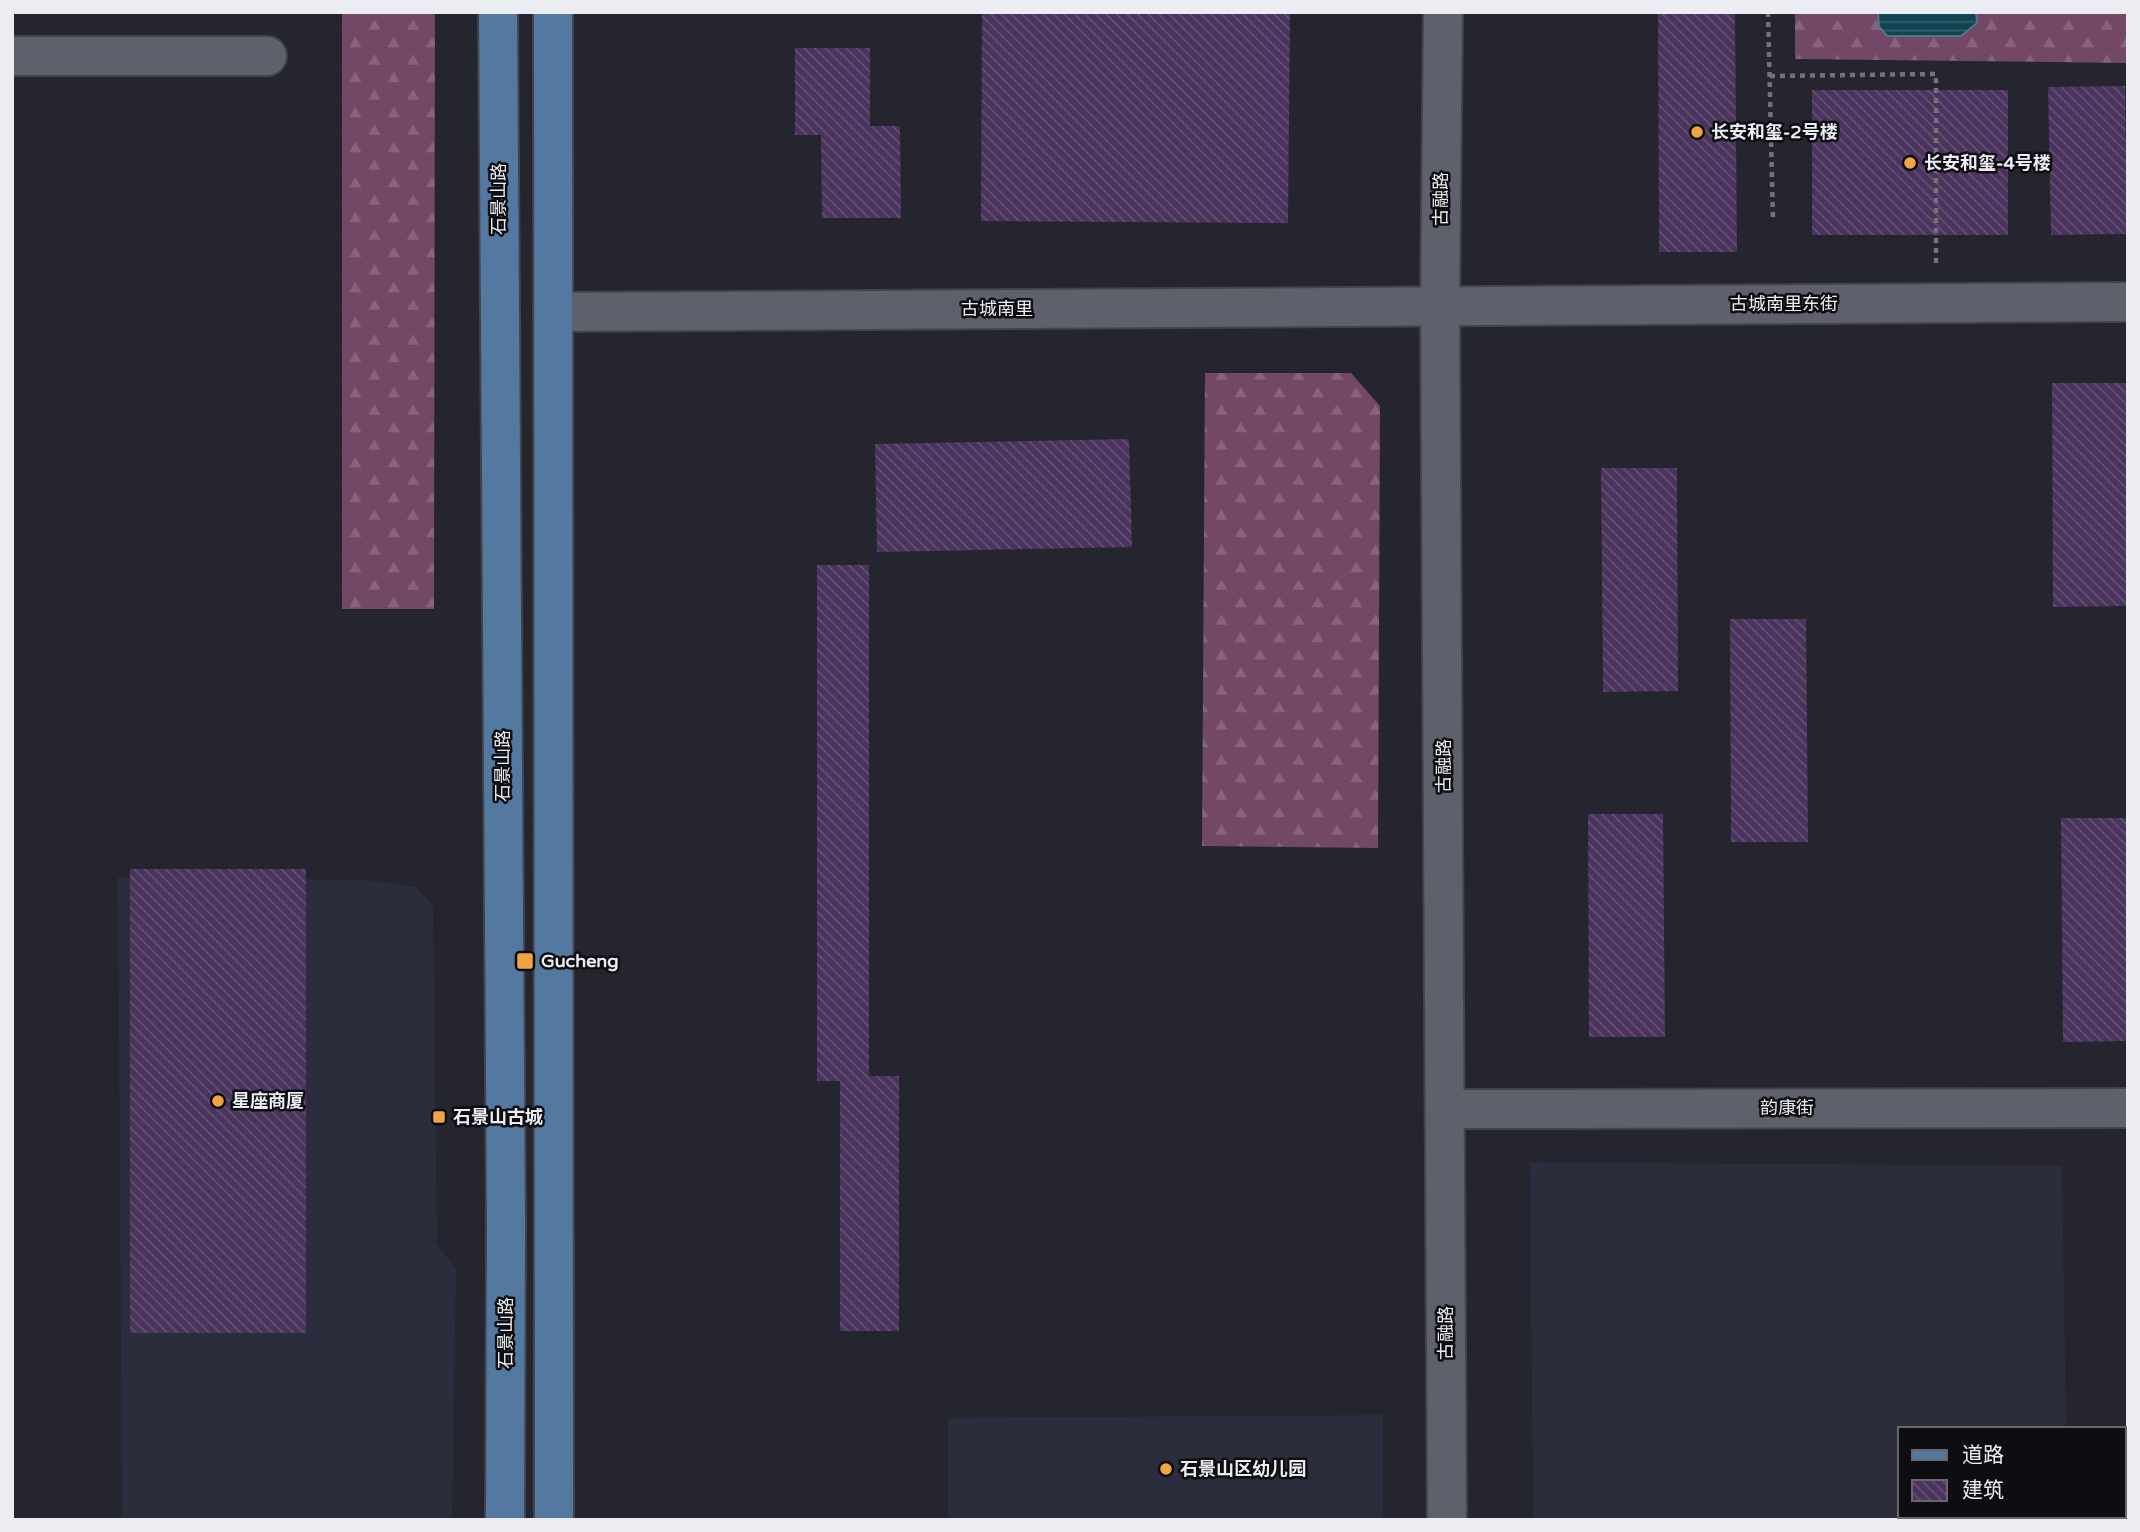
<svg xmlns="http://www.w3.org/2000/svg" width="2140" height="1532" viewBox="0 0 2140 1532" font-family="'Varela Round','Noto Sans SC',sans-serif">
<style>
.built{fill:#2b2d3c}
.forest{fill:url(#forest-firs)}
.water{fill:url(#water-rules);stroke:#517783;stroke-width:2}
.building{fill:url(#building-back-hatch)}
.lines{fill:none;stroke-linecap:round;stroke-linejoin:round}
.minor-casing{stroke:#43444b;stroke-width:42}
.major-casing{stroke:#43444b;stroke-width:42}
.path{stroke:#71727a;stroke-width:4.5;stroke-dasharray:5 5;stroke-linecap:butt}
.minor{stroke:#5e606b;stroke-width:38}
.major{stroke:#5479a0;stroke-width:38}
.poi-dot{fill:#f3a442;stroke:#0e0e12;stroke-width:2.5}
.labels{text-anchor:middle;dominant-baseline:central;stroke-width:5;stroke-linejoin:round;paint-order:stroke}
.poi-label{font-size:18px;font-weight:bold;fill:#ecedf3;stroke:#0e0e12;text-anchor:start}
.street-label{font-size:18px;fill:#ecedf3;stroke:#0e0e12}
</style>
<defs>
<pattern id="forest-firs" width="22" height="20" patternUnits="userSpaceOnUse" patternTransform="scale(1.75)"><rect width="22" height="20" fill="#734866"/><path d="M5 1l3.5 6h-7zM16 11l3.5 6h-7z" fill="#87637c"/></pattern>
<pattern id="water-rules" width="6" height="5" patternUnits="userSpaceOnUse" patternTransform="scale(1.75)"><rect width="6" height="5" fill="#0f4553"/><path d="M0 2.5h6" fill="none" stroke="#32606c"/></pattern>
<pattern id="building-back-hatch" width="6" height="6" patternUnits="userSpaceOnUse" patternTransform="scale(1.75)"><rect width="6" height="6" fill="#4a335c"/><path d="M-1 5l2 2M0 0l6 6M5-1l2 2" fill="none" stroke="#645174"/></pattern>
</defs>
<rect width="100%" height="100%" fill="#24252e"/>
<path class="built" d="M 118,877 L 366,880 L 416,887 L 433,905 L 437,1244 L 456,1269 L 452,1520 L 122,1520 Z
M 1530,1162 L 2062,1166 L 2066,1429 L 1900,1429 L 1900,1516 L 2067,1516 L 2067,1520 L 1533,1520 Z
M 1383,1415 L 1383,1520 L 948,1520 L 948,1418 Z"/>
<path class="forest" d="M 342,12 L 435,12 L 434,609 L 342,609 Z
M 1795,12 L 2128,12 L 2128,63 L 1795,59 Z
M 1205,373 L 1351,373 L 1380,406 L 1378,848 L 1202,846 Z"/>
<path class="water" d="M 1878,12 L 1976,12 L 1977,23 L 1961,36 L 1887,36 L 1879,26 Z"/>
<path class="building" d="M 982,12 L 1290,12 L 1288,223 L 981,221 Z
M 1658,12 L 1735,12 L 1737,252 L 1659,252 Z
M 795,48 L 870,48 L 870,126 L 900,126 L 901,218 L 822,218 L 821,135 L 795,135 Z
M 2125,86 L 2127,234 L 2051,235 L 2048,87 Z
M 1812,90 L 2008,90 L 2008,235 L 1812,235 Z
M 2052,383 L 2128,383 L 2128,606 L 2053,607 Z
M 1129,439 L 1132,547 L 877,552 L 875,444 Z
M 1601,468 L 1677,468 L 1678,691 L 1603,692 Z
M 817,565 L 869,565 L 869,1076 L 899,1076 L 899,1331 L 840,1331 L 840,1081 L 817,1081 Z
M 1730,619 L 1806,619 L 1808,842 L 1731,842 Z
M 1588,814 L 1663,814 L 1665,1037 L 1589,1037 Z
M 2061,818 L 2128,818 L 2128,1041 L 2063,1042 Z
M 130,869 L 306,869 L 306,1333 L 130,1333 Z"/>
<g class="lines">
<defs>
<path id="minor" d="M 1443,12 L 1440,306 L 1447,1520
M 12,56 L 267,56
M 553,312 L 2128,302
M 1446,1109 L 2128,1108"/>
<path id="major" d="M 498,12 L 506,1225 L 505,1520
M 553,12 L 554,1520"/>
</defs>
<use href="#minor" class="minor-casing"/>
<use href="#major" class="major-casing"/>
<path class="path" d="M 1768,12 L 1773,221
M 1770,76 L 1936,74 L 1936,268"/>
<use href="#minor" class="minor"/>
<use href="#major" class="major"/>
</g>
<g class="poi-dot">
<circle cx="1697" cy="132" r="7"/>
<circle cx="1910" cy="163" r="7"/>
<rect x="516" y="952" width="18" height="18" rx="3.5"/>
<circle cx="218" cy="1101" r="7"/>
<rect x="432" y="1110" width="14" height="14" rx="3.5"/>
<circle cx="1166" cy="1469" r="7"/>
</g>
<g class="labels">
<g class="poi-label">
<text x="1711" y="132">长安和玺-2号楼</text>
<text x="1924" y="163">长安和玺-4号楼</text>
<text x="541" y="961">Gucheng</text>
<text x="232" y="1101">星座商厦</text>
<text x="453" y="1117">石景山古城</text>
<text x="1180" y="1469">石景山区幼儿园</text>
</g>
<g class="street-label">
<text transform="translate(499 199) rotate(-90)">石景山路</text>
<text transform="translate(1441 199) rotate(-90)">古融路</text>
<text x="1784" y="304">古城南里东街</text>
<text x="997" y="309">古城南里</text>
<text transform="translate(503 766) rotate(-90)">石景山路</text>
<text transform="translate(1444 766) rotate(-90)">古融路</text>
<text x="1787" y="1108">韵康街</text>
<text transform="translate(506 1333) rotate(-90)">石景山路</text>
<text transform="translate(1446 1333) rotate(-90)">古融路</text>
</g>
</g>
<rect width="2140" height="1532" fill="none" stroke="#ecedf3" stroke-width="28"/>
<rect x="1898" y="1427" width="228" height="91" fill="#0e0e12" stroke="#67676c" stroke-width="2"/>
<rect x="1912" y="1450" width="35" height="10" fill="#5479a0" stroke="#67676c" stroke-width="2"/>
<text x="1962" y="1462" font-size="21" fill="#ecedf3">道路</text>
<rect x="1912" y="1480" width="35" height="21" fill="url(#building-back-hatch)" stroke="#67676c" stroke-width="2"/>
<text x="1962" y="1497" font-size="21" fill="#ecedf3">建筑</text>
</svg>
